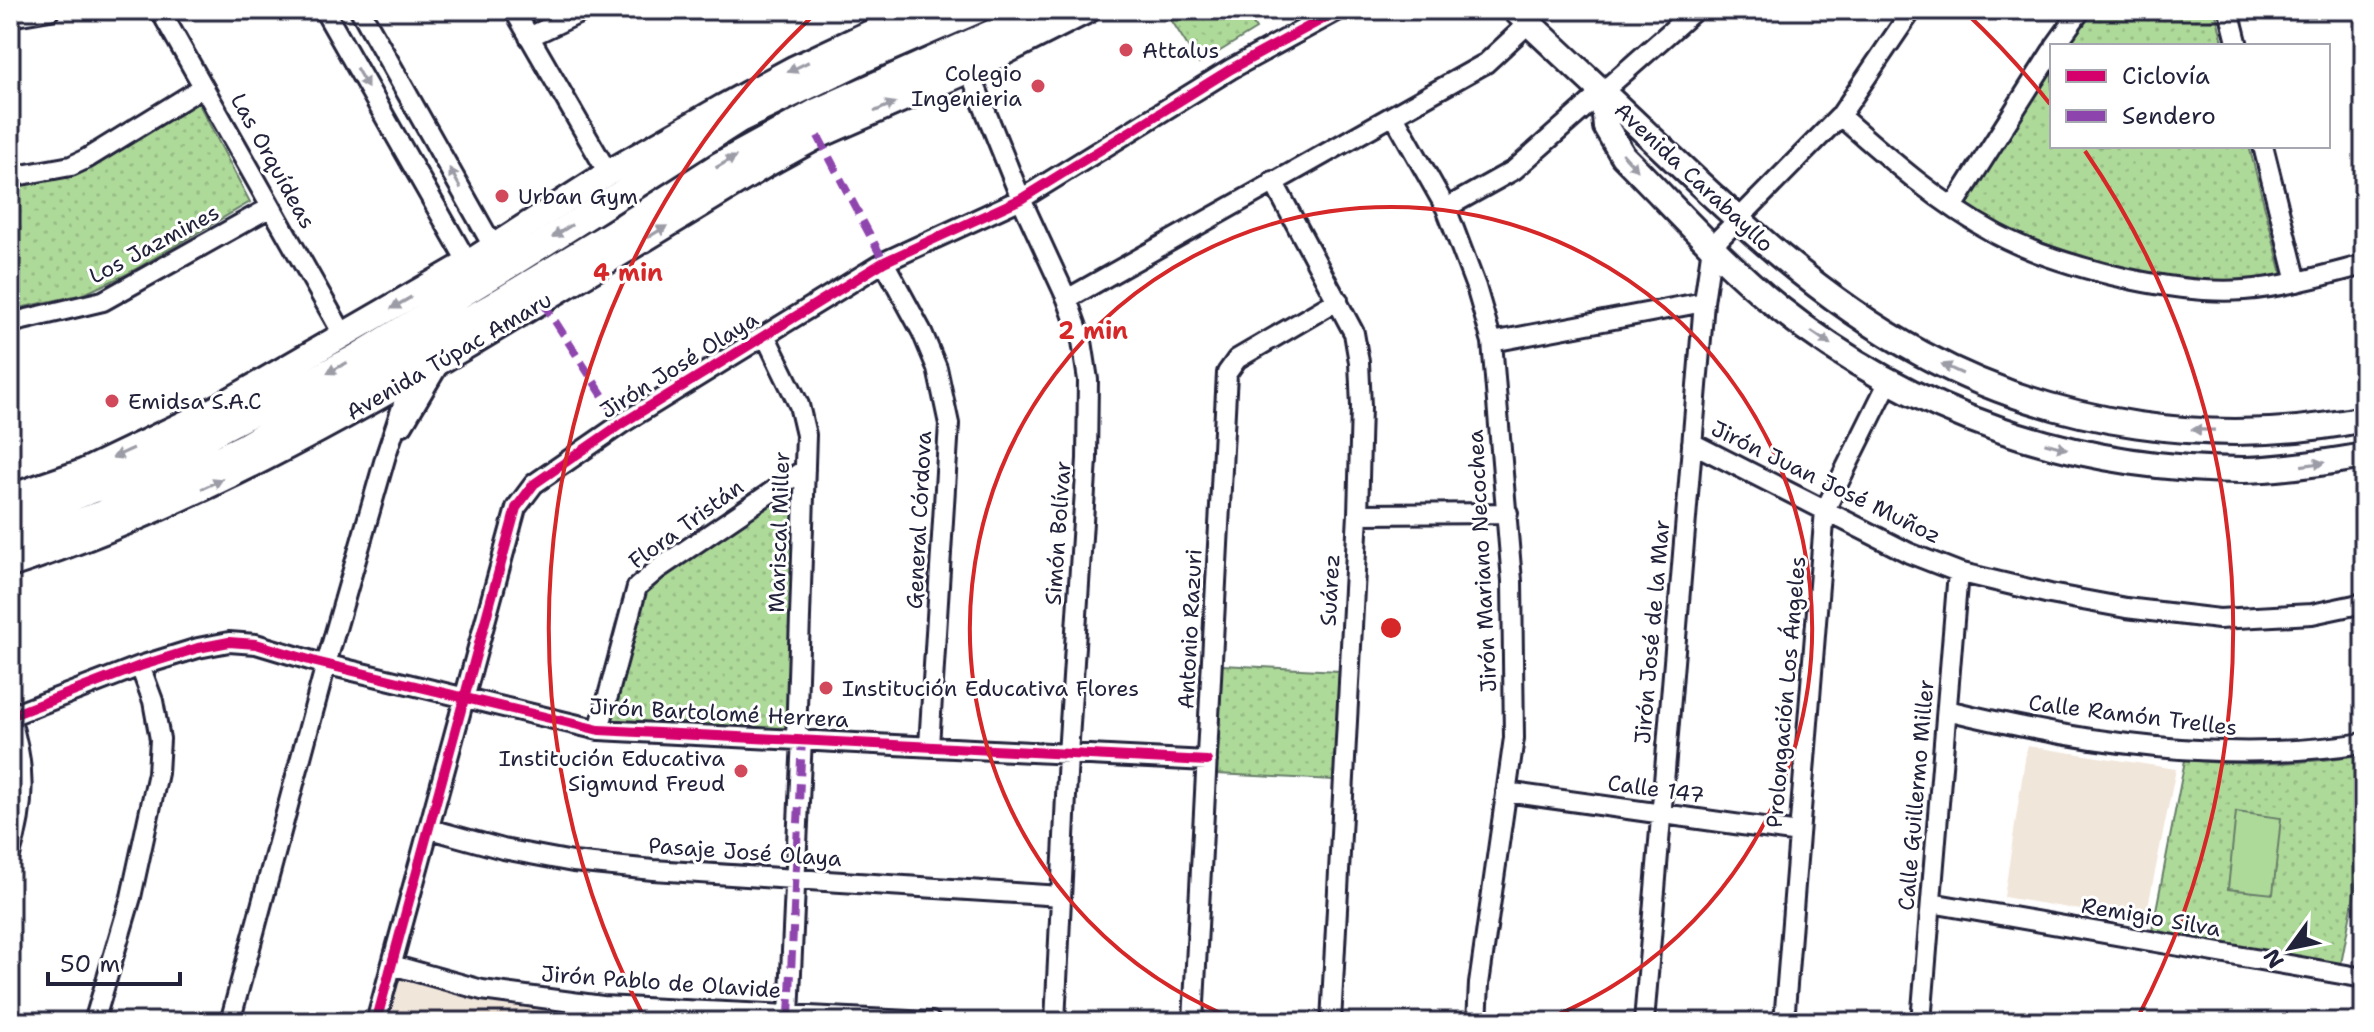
<svg xmlns="http://www.w3.org/2000/svg" width="2374" height="1032" viewBox="0 0 2374 1032" font-family="'Shantell Sans',sans-serif">
<style>
.built{fill:#f1e6da}
.green{fill:url(#green-dots);stroke:#687e6a;stroke-width:2}
.pitch{fill:#aeda99;stroke:#687e6a;stroke-width:2}
.lines{fill:none;stroke-linecap:round;stroke-linejoin:round}
.minor-casing{stroke:#22223b;stroke-width:24}
.major-casing{stroke:#22223b;stroke-width:30}
.highway-casing{stroke:#22223b;stroke-width:32}
.minor{stroke:#fff;stroke-width:18}
.major{stroke:#fff;stroke-width:24}
.highway{stroke:#fff;stroke-width:26}
.quiet{stroke:#8e44ad;stroke-width:8;stroke-dasharray:16 8;stroke-linecap:butt}
.cycleway-casing{stroke:#fff;stroke-width:15}
.cycleway{stroke:#d6006c;stroke-width:10}
.oneway{fill:#9c9ca7}
.ring{fill:none;stroke:#d62828;stroke-width:4}
.poi-dot{fill:#d1495b;stroke:#fff;stroke-width:3}
.labels{text-anchor:middle;dominant-baseline:central;stroke-width:6;stroke-linejoin:round;paint-order:stroke}
.poi-label{font-size:22px;fill:#22223b;stroke:#fff;text-anchor:start}
.street-label{font-size:22px;fill:#22223b;stroke:#fff}
.centre{fill:#d62828;stroke:#fff;stroke-width:4}
.ring-label{font-size:24px;text-anchor:middle;font-weight:bold;fill:#d62828;stroke:#fff;stroke-width:6;stroke-linejoin:round;paint-order:stroke}
</style>
<defs>
<pattern id="green-dots" width="8" height="8" patternUnits="userSpaceOnUse" patternTransform="scale(2)"><rect width="8" height="8" fill="#aeda99"/><path d="M2 2h.1M6 6h.1" fill="none" stroke="#95bb85" stroke-width="1.8" stroke-linecap="round"/></pattern>
</defs>
<rect width="100%" height="100%" fill="#fff"/>
<filter id="ink" filterUnits="userSpaceOnUse"><feTurbulence type="fractalNoise" baseFrequency=".0125" numOctaves="2"/><feDisplacementMap in="SourceGraphic" scale="16" xChannelSelector="R" yChannelSelector="G"/><feConvolveMatrix kernelMatrix="1 2 1 2 8 2 1 2 1" color-interpolation-filters="sRGB"/></filter>
<g filter="url(#ink)">
<path class="built" d="M 2027,746 L 2176,769 L 2145,921 L 2004,897 Z
M 400,980 L 484,1002 L 645,1022 L 389,1022 Z"/>
<path class="green" d="M 1165,10 L 1244,10 L 1256,29 L 1199,64 Z
M 2095,10 L 2215,10 L 2224,46 L 2065,46 L 2085,19 Z
M 2052,67 L 2052,146 L 2249,146 L 2282,274 L 2251,283 L 2208,287 L 2094,263 L 2030,242 L 1963,204 Z
M 198,102 L 250,202 L 127,274 L 84,294 L 10,310 L 10,187 L 51,180 L 91,169 Z
M 798,484 L 788,732 L 610,721 L 642,596 L 651,584 Z
M 1222,665 L 1339,671 L 1334,780 L 1217,774 Z
M 2364,754 L 2364,843 L 2341,964 L 2152,931 L 2185,760 C 2245,766 2304,765 2364,754 Z"/>
<path class="pitch" d="M 2236,812 L 2281,818 L 2273,894 L 2228,889 Z"/>
<g class="lines">
<defs>
<path id="minor" d="M 160,10 L 344,336
M 324,10 L 468,263 L 467,275
M 360,10 L 498,255
M 514,10 L 608,173
M 2229,10 L 2238,46
M 10,17 L 50,10
M 529,37 L 586,10
M 2055,46 L 2081,10
M 969,70 L 1021,199 L 1067,299 L 1082,341 L 1088,380 L 1087,459 L 1068,755 L 1055,1022
M 1394,116 L 1446,208 L 1476,287 L 1492,342 L 1512,581 L 1514,738 L 1479,984 L 1477,1022
M 1840,116 C 1889,159 1939,203 1996,234 C 2038,256 2084,269 2129,279 C 2167,287 2206,293 2244,290 C 2285,287 2325,275 2364,265
M 2263,146 L 2297,282
M 10,177 L 71,166 L 86,159 L 203,87
M 1273,181 L 1354,333 L 1359,362 L 1361,407 L 1358,514 L 1331,1022
M 1953,207 L 2052,51
M 1446,208 L 1514,170 L 1695,10
M 884,262 L 922,332 L 937,368 L 949,424 L 929,746
M 1067,299 L 1486,63 L 1529,23
M 10,323 L 103,301 L 271,207
M 765,335 L 799,405 L 806,435 L 796,738
M 1492,342 L 1704,302
M 403,425 L 441,361
M 1692,443 L 1909,553 L 1958,572 L 2050,594 L 2126,608 L 2219,619 L 2312,614 L 2364,603
M 1358,514 L 1508,513
M 1947,710 C 2082,743 2225,764 2364,743
M 10,716 L 140,666 L 198,648 L 229,642 L 256,644 L 316,662 L 599,730 L 1207,761
M 10,718 C 26,767 25,806 10,855
M 599,730 L 637,587 L 658,569 L 805,469
M 1506,792 L 1799,833
M 430,829 L 503,849 L 573,862 L 653,870 L 1061,896
M 1931,903 L 2364,978
M 392,965 L 482,990 L 602,1006 L 931,1022
M 789,1015 L 802,738
M 94,1022 L 131,897 L 158,773 L 160,739 L 153,701 L 140,666
M 230,1022 L 326,664 L 386,455 L 413,374
M 376,1022 L 516,508 L 534,484 L 621,424 L 884,262 L 1021,199 L 1231,69 L 1339,10
M 1193,1022 L 1227,373 L 1237,359 L 1338,300
M 1644,1022 L 1704,302 L 1712,246 L 1840,116 L 1912,10
M 1784,1022 L 1825,510 L 1889,381
M 1921,1022 L 1958,572"/>
<path id="major" d="M 1515,10 C 1559,52 1604,93 1648,135 C 1733,216 1818,298 1922,354 C 2055,426 2216,449 2364,419
M 1603,92 L 1606,127 L 1623,156 C 1674,207 1723,263 1779,308 C 1912,414 2074,470 2244,470 C 2284,469 2324,463 2364,456
M 10,497 L 83,472 L 217,408 L 468,263 L 608,173 L 723,107 L 795,68 L 919,10
M 10,565 C 185,508 346,419 503,324 C 592,271 679,218 767,164 L 818,136 L 969,70 L 1088,10"/>
<path id="highway" d="M 10,519 L 103,486 L 184,448 L 354,359 L 514,262 L 739,119 L 865,58 L 976,10
M 10,545 L 103,514 L 242,448 L 493,306 L 625,226 L 719,166 L 819,111 L 1044,10"/>
</defs>
<use href="#minor" class="minor-casing"/>
<use href="#major" class="major-casing"/>
<use href="#highway" class="highway-casing"/>
<use href="#minor" class="minor"/>
<use href="#major" class="major"/>
<use href="#highway" class="highway"/>
<path class="quiet" d="M 818,136 L 884,262
M 542,301 L 621,424
M 789,1015 L 802,738"/>
<defs>
<path id="cycleway" d="M 10,716 L 140,666 L 198,648 L 229,642 L 256,644 L 316,662 L 599,730 L 1207,761
M 376,1022 L 516,508 L 534,484 L 621,424 L 884,262 L 1021,199 L 1231,69 L 1339,10"/>
</defs>
<use href="#cycleway" class="cycleway-casing"/>
<use href="#cycleway" class="cycleway"/>
</g>
<defs><path id="oneway-solid" d="M-6-.8H1V-3.2L6.5 0L1 3.2V.8H-6Z" transform="scale(2)"/></defs>
<g class="oneway">
<use href="#oneway-solid" transform="translate(798 67) rotate(154)"/>
<use href="#oneway-solid" transform="translate(362 78) rotate(60)"/>
<use href="#oneway-solid" transform="translate(885 107) rotate(-23)"/>
<use href="#oneway-solid" transform="translate(726 162) rotate(-30)"/>
<use href="#oneway-solid" transform="translate(1630 162) rotate(48)"/>
<use href="#oneway-solid" transform="translate(455 178) rotate(-119)"/>
<use href="#oneway-solid" transform="translate(562 231) rotate(148)"/>
<use href="#oneway-solid" transform="translate(657 232) rotate(-31)"/>
<use href="#oneway-solid" transform="translate(401 303) rotate(150)"/>
<use href="#oneway-solid" transform="translate(1821 338) rotate(34)"/>
<use href="#oneway-solid" transform="translate(337 368) rotate(152)"/>
<use href="#oneway-solid" transform="translate(1952 369) rotate(-155)"/>
<use href="#oneway-solid" transform="translate(2203 430) rotate(-179)"/>
<use href="#oneway-solid" transform="translate(2056 446) rotate(16)"/>
<use href="#oneway-solid" transform="translate(123 453) rotate(155)"/>
<use href="#oneway-solid" transform="translate(2313 464) rotate(-8)"/>
<use href="#oneway-solid" transform="translate(212 484) rotate(-25)"/>
</g>
</g>
<g class="ring">
<path d="M1240 1021A421 421 0 1 1 1542 1021"/>
<path d="M644 1017A842 842 0 0 1 817 12M1965 12A842 842 0 0 1 2050 104M2085 151A842 842 0 0 1 2138 1017"/>
</g>
<g class="poi-dot">
<circle cx="1126" cy="50" r="8"/>
<circle cx="1038" cy="86" r="8"/>
<circle cx="502" cy="196" r="8"/>
<circle cx="112" cy="401" r="8"/>
<circle cx="826" cy="688" r="8"/>
<circle cx="741" cy="771" r="8"/>
</g>
<g class="labels">
<g class="poi-label">
<text x="1142" y="50">Attalus</text>
<text x="1022" y="73" text-anchor="end">Colegio<tspan x="1022" dy="25">Ingenieria</tspan></text>
<text x="518" y="196">Urban Gym</text>
<text x="128" y="401">Emidsa S.A.C</text>
<text x="842" y="688">Institución Educativa Flores</text>
<text x="725" y="758" text-anchor="end">Institución Educativa<tspan x="725" dy="25">Sigmund Freud</tspan></text>
</g>
<g class="street-label">
<text transform="translate(273 161) rotate(61)">Las Orquídeas</text>
<text transform="translate(1694 177) rotate(43)">Avenida Carabayllo</text>
<text transform="translate(154 244) rotate(-28)">Los Jazmines</text>
<text transform="translate(449 356) rotate(-30)">Avenida Túpac Amaru</text>
<text transform="translate(679 365) rotate(-32)">Jirón José Olaya</text>
<text transform="translate(1826 482) rotate(26)">Jirón Juan José Muñoz</text>
<text transform="translate(919 520) rotate(-87)">General Córdova</text>
<text transform="translate(686 524) rotate(-36)">Flora Tristán</text>
<text transform="translate(779 532) rotate(-88)">Mariscal Miller</text>
<text transform="translate(1058 533) rotate(-86)">Simón Bolívar</text>
<text transform="translate(1482 561) rotate(-93)">Jirón Mariano Necochea</text>
<text transform="translate(1330 590) rotate(-87)">Suárez</text>
<text transform="translate(1190 629) rotate(-87)">Antonio Razuri</text>
<text transform="translate(1652 632) rotate(-85)">Jirón José de la Mar</text>
<text transform="translate(1786 692) rotate(-85)">Prolongación Los Ángeles</text>
<text transform="translate(719 713) rotate(3)">Jirón Bartolomé Herrera</text>
<text transform="translate(2133 715) rotate(7)">Calle Ramón Trelles</text>
<text transform="translate(1656 789) rotate(8)">Calle 147</text>
<text transform="translate(1916 795) rotate(-85)">Calle Guillermo Miller</text>
<text transform="translate(745 852) rotate(4)">Pasaje José Olaya</text>
<text transform="translate(2151 917) rotate(10)">Remigio Silva</text>
<text transform="translate(661 982) rotate(4)">Jirón Pablo de Olavide</text>
</g>
</g>
<circle cx="1391" cy="628" r="12" class="centre"/>
<g class="ring-label">
<text x="628" y="281">4 min</text>
<text x="1093" y="339">2 min</text>
</g>
<rect width="2374" height="1032" fill="none" stroke="#fff" stroke-width="40"/>
<rect x="20" y="20" width="2334" height="992" fill="none" stroke="#22223b" stroke-width="3" filter="url(#ink)"/>
<rect x="2050" y="44" width="280" height="104" fill="#ffffff" stroke="#a7a7b1" stroke-width="2"/>
<rect x="2066" y="70" width="40" height="12" fill="#d6006c" stroke="#a7a7b1" stroke-width="2"/>
<text x="2122" y="84" font-size="24" fill="#22223b">Ciclovía</text>
<rect x="2066" y="110" width="40" height="12" fill="#8e44ad" stroke="#a7a7b1" stroke-width="2"/>
<text x="2122" y="124" font-size="24" fill="#22223b">Sendero</text>
<g transform="translate(2290 948) rotate(237)" stroke="#ffffff" stroke-width="6" paint-order="stroke">
<path d="M0-6L14 30L0 20L-14 30Z" fill="#22223b"/>
<text y="-12" font-size="22" font-weight="bold" text-anchor="middle" fill="#22223b">N</text>
</g>
<path d="M48 972v12h132v-12" fill="none" stroke="#22223b" stroke-width="4"/>
<text x="60" y="972" font-size="24" fill="#22223b" stroke="#ffffff" stroke-width="6" paint-order="stroke">50 m</text>
</svg>
